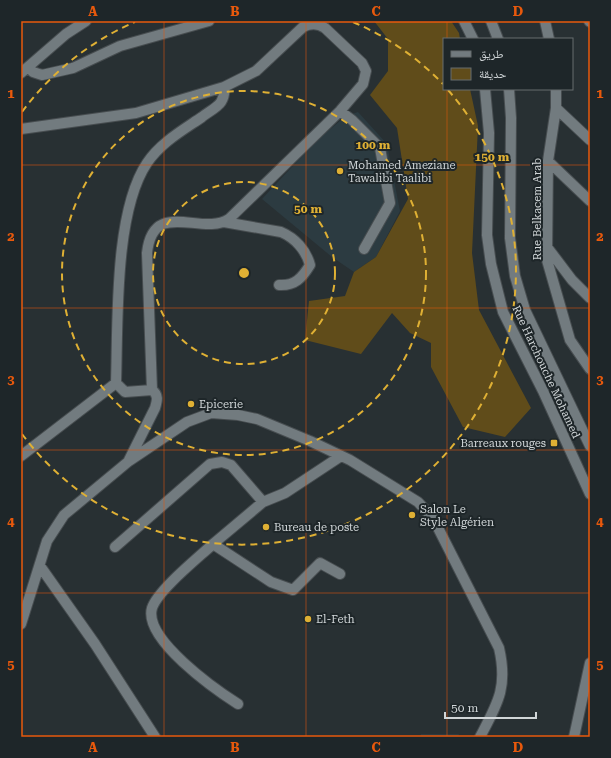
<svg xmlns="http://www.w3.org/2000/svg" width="611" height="758" viewBox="0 0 611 758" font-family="'Roboto Serif','Noto Naskh Arabic',serif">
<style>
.built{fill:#2c3b41}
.green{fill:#604c1a}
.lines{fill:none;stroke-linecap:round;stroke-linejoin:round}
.minor-casing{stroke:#474d50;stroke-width:12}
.minor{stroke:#727b7f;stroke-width:10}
.grid{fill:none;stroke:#e8590c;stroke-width:1;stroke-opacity:0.55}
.ring{fill:none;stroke:#dfb034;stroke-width:2;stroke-dasharray:7 5}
.poi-dot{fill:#dfb034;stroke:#1e2629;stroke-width:1.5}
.labels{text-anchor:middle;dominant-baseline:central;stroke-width:4;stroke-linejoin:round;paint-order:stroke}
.poi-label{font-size:11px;fill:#d1d6d8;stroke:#1e2629;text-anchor:start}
.street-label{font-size:11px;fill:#d1d6d8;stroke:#1e2629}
.centre{fill:#dfb034;stroke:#1e2629;stroke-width:2}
.ring-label{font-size:12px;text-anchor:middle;font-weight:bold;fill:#dfb034;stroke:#1e2629;stroke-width:4;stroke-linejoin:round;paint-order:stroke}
.neatline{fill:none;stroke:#e8590c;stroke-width:1.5}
.grid-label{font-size:13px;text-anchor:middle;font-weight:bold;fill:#e8590c}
</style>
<rect width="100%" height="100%" fill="#283033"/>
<path class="built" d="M 358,112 L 387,144 L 400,211 L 376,257 L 354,272 L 332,257 L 262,199 L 317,140 L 346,116 Z
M 421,734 L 459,734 L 458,737 L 420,737 Z"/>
<path class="green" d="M 374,21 L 451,21 L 459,33 L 460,39 L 444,39 L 444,89 L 470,89 L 478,126 L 472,253 L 479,310 L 531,408 L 505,437 L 463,427 L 431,367 L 431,343 L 410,333 L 392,313 L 361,354 L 305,340 L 309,301 L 345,296 L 354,272 L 376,257 L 408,199 L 397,128 L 370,95 L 388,71 L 388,39 Z"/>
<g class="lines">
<defs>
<path id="minor" d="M 464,21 L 473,39
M 491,21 L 498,39
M 545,21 L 549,39
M 589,21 L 590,22
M 28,67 L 33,72 L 42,75 L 73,68 L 120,46 L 209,21
M 21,73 L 66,34 L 86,21
M 485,89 L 489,133 L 487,235 L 491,264 L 503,312 L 543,391 L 590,494
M 509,89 L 511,118 L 510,238 L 515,276 L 525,310 L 590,446
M 556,89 L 556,108 L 548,161 L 547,260 L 570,340 L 590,369
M 556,108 L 590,140
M 340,111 L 352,120 L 380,148 L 390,203 L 364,249
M 21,129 L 136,113 L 224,87 L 256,71 L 303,27 C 311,23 318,23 325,28 L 362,63 L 366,71 L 363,84 L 340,111 L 229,219 C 202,237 153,197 147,253 L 152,390
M 548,161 L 590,201
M 224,222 L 281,232 C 295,238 306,250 310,265 C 302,278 295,286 279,285
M 547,247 L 572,280 L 590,298
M 21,456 L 116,383
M 129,460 L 155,408 C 157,401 159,395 152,390 L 125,392 L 116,383 C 118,323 114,212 147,163 C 160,143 183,130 202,117 C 208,112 217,108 221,102 C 224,97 225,93 224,87
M 263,502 L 213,544 L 271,582 L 293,590 L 320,563 L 340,574
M 213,544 C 198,558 158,590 152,608 C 143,639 216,690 238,704
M 115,547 L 210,464 L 222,462 L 231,465 L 263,502 L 285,493 L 341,456
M 40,566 L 95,644 L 155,737
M 21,624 L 47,541 L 64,515 L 129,461 L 187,422 L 211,413 L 238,415 L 257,419 L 310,441 L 350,460 L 418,502 L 433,518 L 499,648 C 508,687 498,703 480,737
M 574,737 L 590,663"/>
</defs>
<use href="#minor" class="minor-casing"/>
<use href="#minor" class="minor"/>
</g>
<path class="grid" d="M 164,21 L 164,737M 306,21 L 306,737M 447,21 L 447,39M 447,89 L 447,737M 21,165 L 590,165M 21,308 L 590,308M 21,450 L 590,450M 21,593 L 590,593"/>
<g class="ring">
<circle cx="244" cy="273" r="91"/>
<circle cx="244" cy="273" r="182"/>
<path d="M22 112A274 274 0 0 1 135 22M353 22A274 274 0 0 1 443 84M448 90A274 274 0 1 1 22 434"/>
</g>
<g class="poi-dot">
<circle cx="340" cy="171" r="4"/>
<circle cx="191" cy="404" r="4"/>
<rect x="550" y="439" width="8" height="8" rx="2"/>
<circle cx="412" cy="515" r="4"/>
<circle cx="266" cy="527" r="4"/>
<circle cx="308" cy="619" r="4"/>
</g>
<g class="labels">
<g class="poi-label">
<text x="348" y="165">Mohamed Ameziane<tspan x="348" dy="13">Tawalibi Taalibi</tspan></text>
<text x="199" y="404">Epicerie</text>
<text x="546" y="443" text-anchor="end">Barreaux rouges</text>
<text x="420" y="509">Salon Le<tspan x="420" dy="13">Style Algérien</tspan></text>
<text x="274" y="527">Bureau de poste</text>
<text x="316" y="619">El-Feth</text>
</g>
<g class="street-label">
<text transform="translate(537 209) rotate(-90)">Rue Belkacem Arab</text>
<text transform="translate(546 372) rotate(65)">Rue Harchouche Mohamed</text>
</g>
</g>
<circle cx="244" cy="273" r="6" class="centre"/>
<g class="ring-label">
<text x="373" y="149">100 m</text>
<text x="492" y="161">150 m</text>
<text x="308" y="213">50 m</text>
</g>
<rect width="611" height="758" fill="none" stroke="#1e2629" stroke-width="44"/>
<rect x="443" y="38" width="130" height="52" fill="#1e2629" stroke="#666c6f"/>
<rect x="451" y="51" width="20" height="6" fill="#727b7f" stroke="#666c6f"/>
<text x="479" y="58" font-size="12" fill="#d1d6d8">طريق</text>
<rect x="451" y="68" width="20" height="12" fill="#604c1a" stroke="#666c6f"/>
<text x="479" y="78" font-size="12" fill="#d1d6d8">حديقة</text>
<path d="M445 712v6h91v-6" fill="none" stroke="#d1d6d8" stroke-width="2"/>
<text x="451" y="712" font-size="12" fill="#d1d6d8" stroke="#1e2629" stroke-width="3" paint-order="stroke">50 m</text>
<rect x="22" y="22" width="567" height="714" class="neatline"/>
<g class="grid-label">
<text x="93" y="16">A</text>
<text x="235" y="16">B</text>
<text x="376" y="16">C</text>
<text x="518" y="16">D</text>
<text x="11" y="98">1</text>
<text x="600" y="98">1</text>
<text x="11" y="241">2</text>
<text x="600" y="241">2</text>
<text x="11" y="384">3</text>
<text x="600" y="384">3</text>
<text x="11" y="526">4</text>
<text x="600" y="526">4</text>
<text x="11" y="669">5</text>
<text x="600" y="669">5</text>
<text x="93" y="752">A</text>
<text x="235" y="752">B</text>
<text x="376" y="752">C</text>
<text x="518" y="752">D</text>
</g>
</svg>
